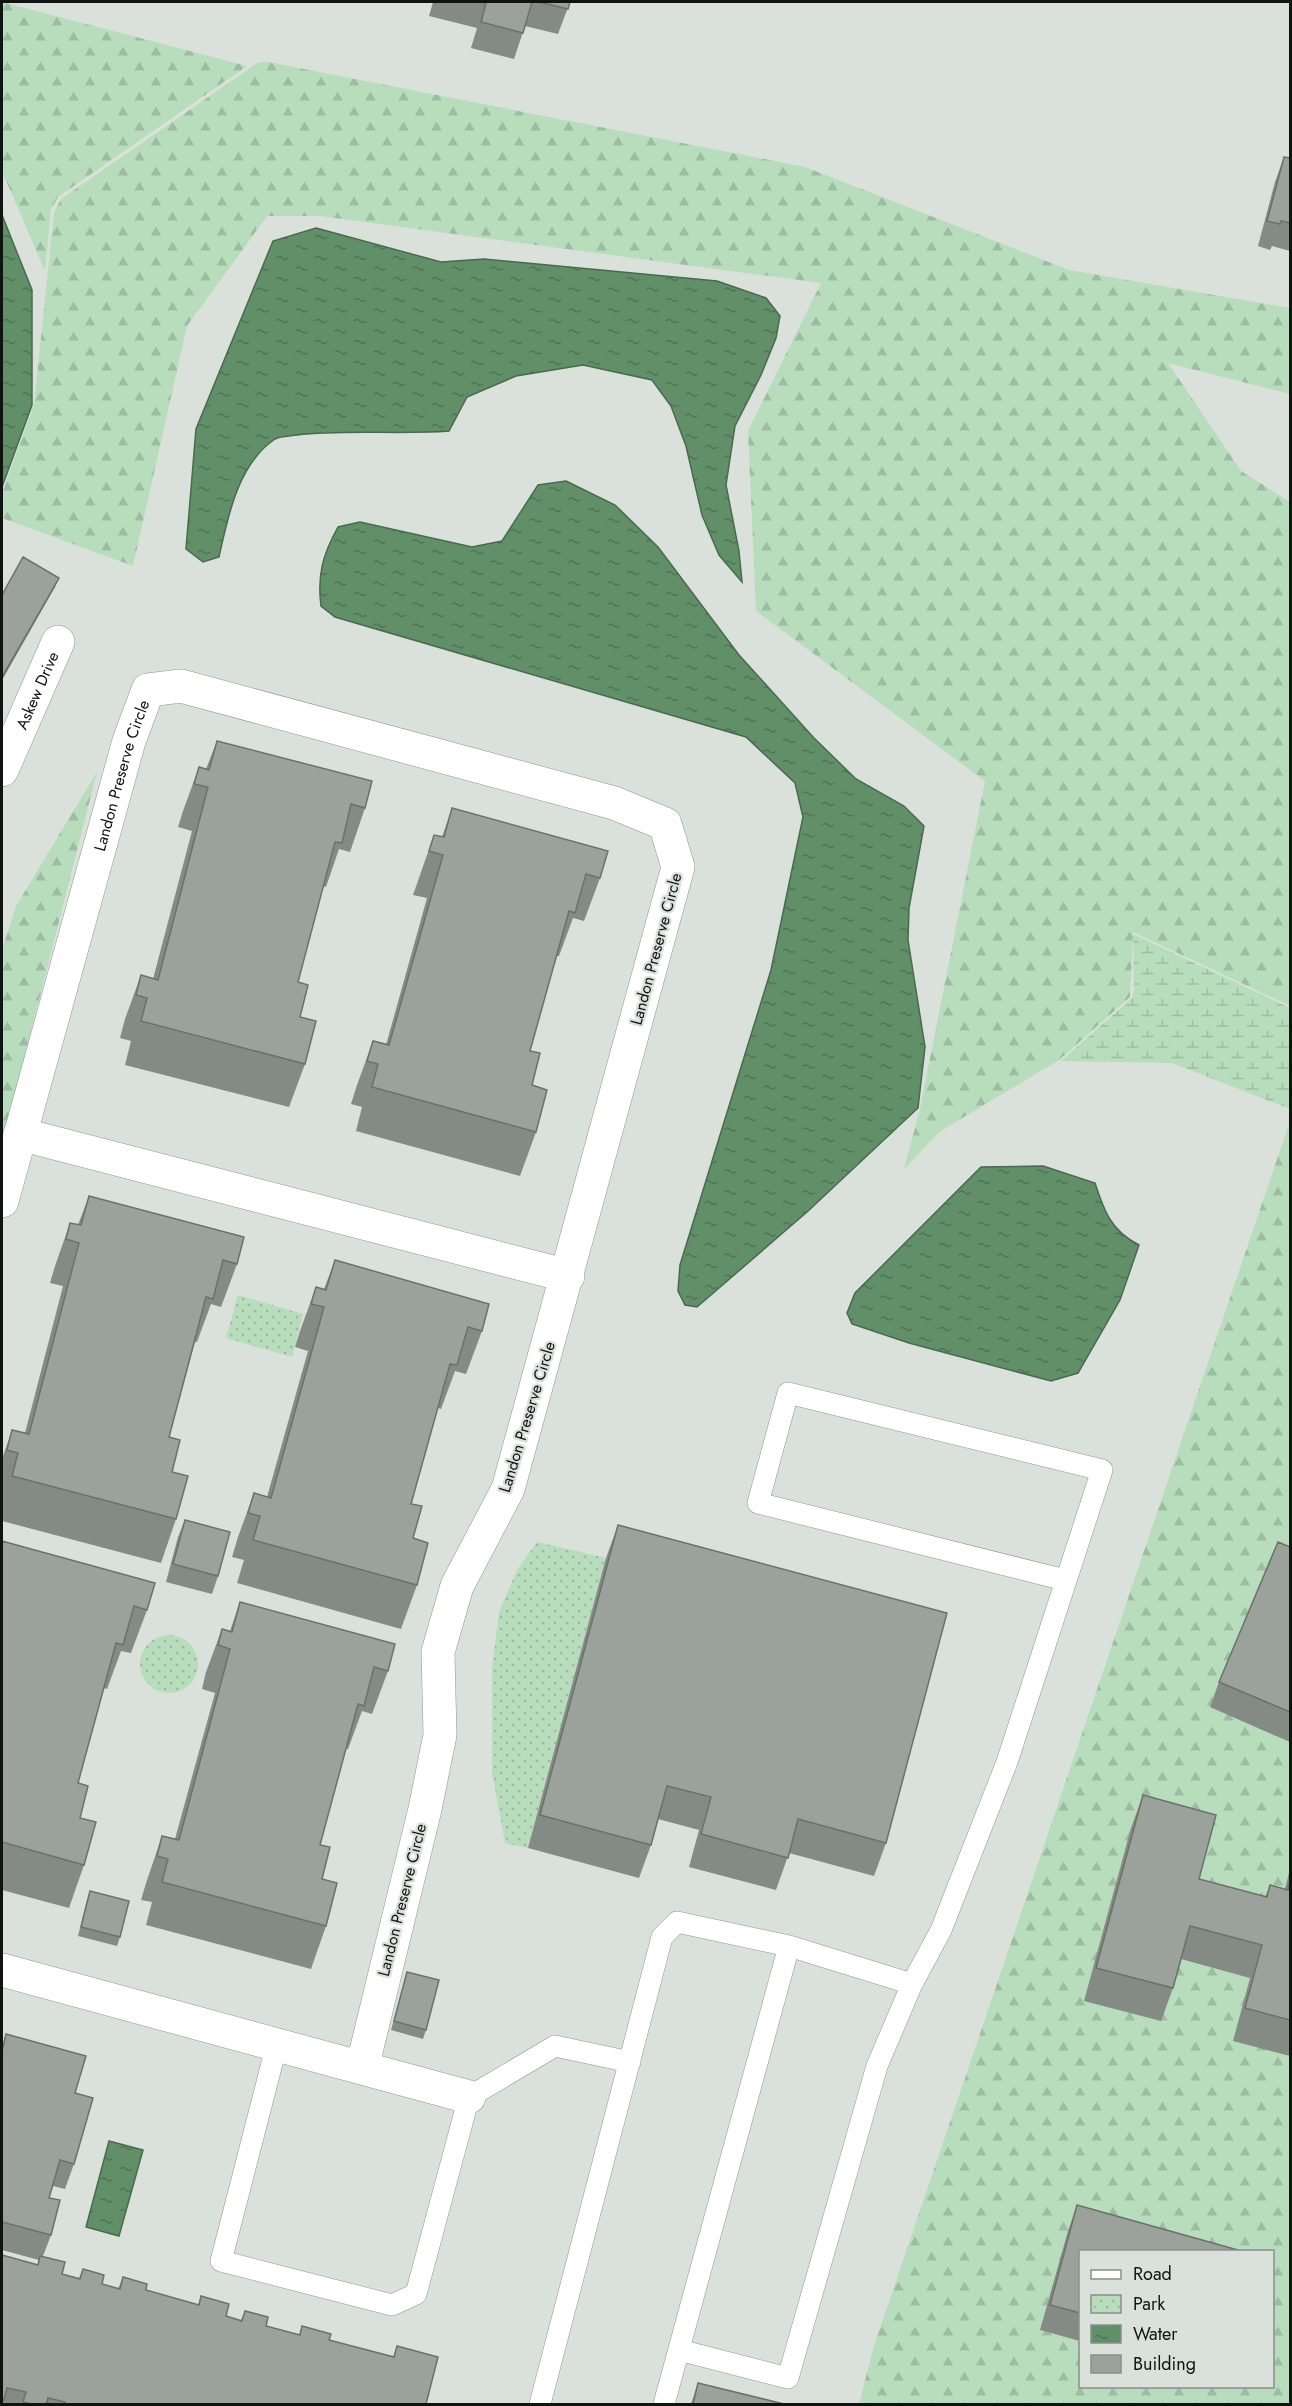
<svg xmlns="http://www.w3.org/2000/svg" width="1292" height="2406" viewBox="0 0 1292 2406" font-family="Jost,sans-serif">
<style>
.forest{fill:url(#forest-firs);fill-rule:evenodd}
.wetland{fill:url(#wetland-marsh)}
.park{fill:url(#park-dots)}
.water{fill:url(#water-ripples);stroke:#496a4e;stroke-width:1.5}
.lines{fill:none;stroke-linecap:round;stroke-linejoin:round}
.service-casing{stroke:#8f9790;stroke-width:22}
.minor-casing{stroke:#8f9790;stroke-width:34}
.service{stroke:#fff;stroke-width:21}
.minor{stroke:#fff;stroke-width:33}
.wall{fill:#848b85}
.shaded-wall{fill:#6c716c}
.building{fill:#9aa29b;stroke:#6c716c;stroke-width:1.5}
.labels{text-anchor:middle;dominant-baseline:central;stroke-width:4.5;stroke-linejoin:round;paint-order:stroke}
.street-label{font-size:16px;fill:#101310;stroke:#d9e1da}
</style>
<defs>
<pattern id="forest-firs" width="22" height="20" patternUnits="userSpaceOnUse" patternTransform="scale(1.5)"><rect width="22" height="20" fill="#b7ddbc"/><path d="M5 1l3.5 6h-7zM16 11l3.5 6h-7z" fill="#9cbda1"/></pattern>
<pattern id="wetland-marsh" width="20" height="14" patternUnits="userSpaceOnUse" patternTransform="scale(1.5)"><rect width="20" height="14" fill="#b7ddbc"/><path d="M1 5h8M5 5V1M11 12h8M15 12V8" fill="none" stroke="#9cbda1"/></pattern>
<pattern id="park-dots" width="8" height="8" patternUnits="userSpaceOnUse" patternTransform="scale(1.5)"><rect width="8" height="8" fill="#b7ddbc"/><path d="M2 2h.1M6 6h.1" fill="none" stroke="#9cbda1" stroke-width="1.8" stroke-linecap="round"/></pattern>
<pattern id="water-ripples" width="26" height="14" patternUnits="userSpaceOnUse" patternTransform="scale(1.5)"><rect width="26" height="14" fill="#618f68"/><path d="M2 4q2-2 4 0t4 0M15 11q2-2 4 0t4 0" fill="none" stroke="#4f7454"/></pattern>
</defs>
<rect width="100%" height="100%" fill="#d9e1da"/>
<path class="forest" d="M 2,2 L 247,66 L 58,197 L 51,209 L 45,271 L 5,178 L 2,175 Z
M 259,62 L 268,62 L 805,167 L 1069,270 L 1290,308 L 1290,394 L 1168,363 L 1241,471 L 1290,502 L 1290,1006 L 1133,932 L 1130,997 L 1059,1060 L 939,1132 L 904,1169 L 920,1109 L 985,781 L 756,611 L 748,431 L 821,283 L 320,216 L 267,216 L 187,326 L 133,566 L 2,518 L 2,493 L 34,405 L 54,212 L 61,199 Z
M 97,772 L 2,1145 L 2,950 L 16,906 Z
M 1288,1127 L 1290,1129 L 1290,2404 L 859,2404 L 873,2349 ZM 1080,2252 L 1272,2252 L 1272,2386 L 1080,2386 Z"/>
<path class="wetland" d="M 1133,934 L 1290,1008 L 1290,1109 L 1172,1063 L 1061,1061 L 1132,998 L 1134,989 Z"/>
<path class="park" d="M 238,1295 L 303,1314 L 292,1357 L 226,1338 Z
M 537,1542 L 606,1558 L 528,1848 L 505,1843 L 492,1772 L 492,1667 L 499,1612 L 517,1570 Z
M140 1664a29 29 0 1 1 58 0a29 29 0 1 1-58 0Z"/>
<path class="water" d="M 2,215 L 32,290 L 32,405 L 2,487 Z
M 316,228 L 441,262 L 484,259 L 717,281 L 766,298 L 780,316 L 776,338 L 761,375 L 735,426 L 726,485 L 739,551 L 742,582 L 719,555 L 702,515 L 686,446 L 671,406 L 652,380 L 583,365 L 516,376 L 467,397 L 449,431 C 398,435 348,429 297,435 C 291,436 280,436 275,439 C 238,464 228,516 219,557 L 203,562 L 186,549 L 196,429 L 273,241 Z
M 566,481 L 615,505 L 658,547 L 739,655 L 814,738 L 856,779 L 904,806 L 924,826 L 909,908 L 908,940 L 925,1047 L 918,1108 L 807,1212 L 697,1307 L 685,1305 L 678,1291 L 680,1265 L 771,970 L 803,817 L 795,783 L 746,737 L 335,617 L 321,606 C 317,575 323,554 338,527 L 360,522 L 472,547 L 502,541 L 538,485 Z
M 1043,1166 L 1095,1183 C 1104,1211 1111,1231 1139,1245 L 1120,1300 L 1078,1373 L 1051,1381 L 909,1343 L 852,1324 L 847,1313 L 855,1293 L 981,1167 Z
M 109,2141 L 143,2150 L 119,2236 L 86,2227 Z"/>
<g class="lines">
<defs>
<path id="service" d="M 789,1946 L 912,1984
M 277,2044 L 221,2261 L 392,2305 L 416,2294 L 469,2097 L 555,2046 L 630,2062
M 679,2350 L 788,2378 L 877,2066 L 912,1984 L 941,1930 L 1007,1762 L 1102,1470 L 788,1393 L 758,1503 L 1065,1580
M 540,2404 L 662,1937 L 677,1922 L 789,1946 L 664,2404"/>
<g id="minor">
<path id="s1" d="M 2,770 L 58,642"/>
<path d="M 20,1134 L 568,1276"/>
<path id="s2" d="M 2,1201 L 129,741 L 148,690 L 181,686 L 614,803 L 665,824 L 678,867 L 508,1489 L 457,1586 L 438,1652 L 440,1735 L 425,1809 L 362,2068 L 2,1970"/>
<path d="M 362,2068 L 469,2097"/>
</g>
</defs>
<use href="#service" class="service-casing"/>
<use href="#minor" class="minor-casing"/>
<use href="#service" class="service"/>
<use href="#minor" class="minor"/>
</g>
<path class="wall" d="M 433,2 L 570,2 L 558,34 L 525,26 L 514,59 L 471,48 L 477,28 L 429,16 Z
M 1284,157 L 1290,158 L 1290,251 L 1272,246 L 1270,250 L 1258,246 L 1275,182 Z
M 217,741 L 365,808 L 350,852 L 339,849 L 326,887 L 323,886 L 298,982 L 300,1017 L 305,1064 L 289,1107 L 125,1065 L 131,1041 L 120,1038 L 125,1019 L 141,975 L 153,979 L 192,831 L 178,827 L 183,811 L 199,767 L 206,769 Z
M 452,808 L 600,878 L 584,921 L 573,918 L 559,956 L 556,956 L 530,1051 L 536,1132 L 520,1176 L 356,1131 L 362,1107 L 351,1104 L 357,1085 L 373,1041 L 386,1045 L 427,898 L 413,895 L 434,835 L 442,837 Z
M 89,1196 L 237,1264 L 221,1307 L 211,1304 L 197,1342 L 195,1342 L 169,1437 L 176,1519 L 161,1563 L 2,1521 L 2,1459 L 12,1430 L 25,1433 L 63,1286 L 50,1283 L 55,1266 L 70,1223 L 78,1225 Z
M 335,1260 L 482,1331 L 466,1374 L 455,1371 L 441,1409 L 438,1408 L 411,1504 L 417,1585 L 401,1629 L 237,1583 L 244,1560 L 232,1557 L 238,1537 L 254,1493 L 267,1497 L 308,1351 L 295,1347 L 300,1331 L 316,1287 L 324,1289 Z
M 185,1520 L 218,1576 L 212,1594 L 166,1582 L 178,1537 Z
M 618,1525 L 886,1843 L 874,1876 L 789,1853 L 776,1890 L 689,1867 L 699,1830 L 658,1819 L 651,1845 L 639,1878 L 528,1848 L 606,1558 Z
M 2,1541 L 147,1610 L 131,1653 L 121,1651 L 107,1689 L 104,1688 L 78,1783 L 80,1818 L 84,1865 L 69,1908 L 2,1890 Z
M 1290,1547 L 1290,1742 L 1210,1707 L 1219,1682 Z
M 240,1602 L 388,1671 L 372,1714 L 362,1711 L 348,1749 L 346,1749 L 320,1845 L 322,1879 L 326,1926 L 311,1969 L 146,1925 L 152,1902 L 141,1900 L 147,1880 L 162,1836 L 175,1839 L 215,1693 L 202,1689 L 206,1672 L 222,1629 L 230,1631 Z
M 1143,1795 L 1199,1879 L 1265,1897 L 1270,1885 L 1285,1889 L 1290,1869 L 1290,2056 L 1233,2041 L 1250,1978 L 1181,1959 L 1173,1988 L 1161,2021 L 1084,2001 L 1131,1828 Z
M 90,1891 L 120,1937 L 117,1946 L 78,1936 L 87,1900 Z
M 407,1972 L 426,2030 L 423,2039 L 391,2030 Z
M 6,2034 L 75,2093 L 74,2164 L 65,2189 L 53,2186 L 49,2198 L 51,2235 L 43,2256 L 62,2274 L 79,2278 L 83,2269 L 102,2284 L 118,2289 L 123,2277 L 146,2290 L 198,2305 L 201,2296 L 226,2316 L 241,2320 L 245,2311 L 266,2326 L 299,2335 L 302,2326 L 329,2340 L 393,2357 L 397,2346 L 426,2404 L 2,2404 L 2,2255 L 37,2265 L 39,2260 L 2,2250 L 2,2047 Z
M 1077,2205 L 1080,2252 L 1080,2341 L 1040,2330 L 1068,2231 Z
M 698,2383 L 784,2404 L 691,2404 Z"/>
<path class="shaded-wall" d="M 59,578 L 55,587 L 2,680 L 2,677 Z"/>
<path class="building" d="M 481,2 L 532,2 L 523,33 L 481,22 L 486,3 Z
M 539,2 L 570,2 L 568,9 Z
M 1284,157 L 1290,158 L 1290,223 L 1281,221 L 1280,224 L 1267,221 Z
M 23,557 L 59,578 L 2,677 L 2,595 Z
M 217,741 L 372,781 L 365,808 L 351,804 L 342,843 L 335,842 L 298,982 L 308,985 L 300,1017 L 316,1021 L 305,1064 L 141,1021 L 147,998 L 136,995 L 141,975 L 158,980 L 208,787 L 194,784 L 199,767 L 209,770 Z
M 452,808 L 608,851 L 600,878 L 586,874 L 575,913 L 569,911 L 530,1051 L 540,1053 L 532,1085 L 547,1090 L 536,1132 L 372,1087 L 378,1064 L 367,1061 L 373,1041 L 389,1045 L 443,855 L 429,851 L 434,835 L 444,837 Z
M 89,1196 L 244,1237 L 237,1264 L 223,1260 L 213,1299 L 206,1297 L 169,1437 L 180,1440 L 172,1472 L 188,1476 L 176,1519 L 12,1476 L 18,1453 L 7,1450 L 12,1430 L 29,1434 L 79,1243 L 66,1239 L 70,1223 L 81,1225 Z
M 335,1260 L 489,1304 L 482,1331 L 468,1327 L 457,1365 L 450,1364 L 411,1504 L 422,1506 L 413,1538 L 428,1543 L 417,1585 L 253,1540 L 260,1516 L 248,1513 L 254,1493 L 271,1498 L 324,1307 L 311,1304 L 316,1287 L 326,1290 Z
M 185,1520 L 230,1532 L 218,1576 L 173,1564 Z
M 618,1525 L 947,1613 L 886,1843 L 798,1819 L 788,1858 L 701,1834 L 711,1797 L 667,1786 L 651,1845 L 540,1815 Z
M 2,1541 L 155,1583 L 147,1610 L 134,1606 L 123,1645 L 116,1643 L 78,1783 L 88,1786 L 80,1818 L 96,1822 L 84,1865 L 2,1842 Z
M 1278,1542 L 1290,1547 L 1290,1712 L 1219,1682 Z
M 240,1602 L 395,1644 L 388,1671 L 374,1667 L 364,1706 L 358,1704 L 320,1845 L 330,1847 L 322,1879 L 337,1883 L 326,1926 L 162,1882 L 168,1859 L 157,1856 L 162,1836 L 179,1840 L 230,1649 L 218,1645 L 222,1629 L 232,1632 Z
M 1143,1795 L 1216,1815 L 1199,1879 L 1267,1897 L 1270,1885 L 1288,1890 L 1290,1881 L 1290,2020 L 1245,2008 L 1262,1945 L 1190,1926 L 1173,1988 L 1096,1968 Z
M 90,1891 L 129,1901 L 120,1937 L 81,1927 Z
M 407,1972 L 439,1980 L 426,2030 L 394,2021 Z
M 6,2034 L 86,2056 L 75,2093 L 93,2098 L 74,2164 L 60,2160 L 49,2198 L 60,2200 L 51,2235 L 2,2222 L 2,2051 Z
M 1077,2205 L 1245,2252 L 1080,2252 L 1080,2313 L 1050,2305 Z
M 2,2255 L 38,2265 L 40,2256 L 65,2262 L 62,2274 L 80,2279 L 83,2269 L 104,2275 L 102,2284 L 120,2289 L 123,2277 L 147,2284 L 146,2290 L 199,2305 L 201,2296 L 229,2304 L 226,2316 L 242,2321 L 245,2311 L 268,2317 L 266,2326 L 300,2335 L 302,2326 L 331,2334 L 329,2340 L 394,2357 L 397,2346 L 438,2357 L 426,2404 L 65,2404 L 65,2402 L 48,2398 L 46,2404 L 32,2404 L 23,2402 L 26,2392 L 7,2388 L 4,2400 L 2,2399 Z
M 698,2383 L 784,2404 L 693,2404 Z"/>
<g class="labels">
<g class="street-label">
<text stroke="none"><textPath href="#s1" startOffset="87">Askew Drive</textPath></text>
<text stroke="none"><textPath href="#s2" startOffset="442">Landon Preserve Circle</textPath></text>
<text transform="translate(656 949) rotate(-75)">Landon Preserve Circle</text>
<text transform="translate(527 1417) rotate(-73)">Landon Preserve Circle</text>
<text transform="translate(402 1900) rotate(-76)">Landon Preserve Circle</text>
</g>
</g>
<rect width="1292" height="2406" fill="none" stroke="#101310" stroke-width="6"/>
<rect x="1079" y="2250" width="195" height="138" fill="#d9e1da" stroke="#898f89" stroke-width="1.5"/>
<rect x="1091" y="2270" width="30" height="9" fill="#ffffff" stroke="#898f89" stroke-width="1.5"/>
<text x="1133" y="2280" font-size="18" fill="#101310">Road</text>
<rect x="1091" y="2295" width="30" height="18" fill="url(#park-dots)" stroke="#898f89" stroke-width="1.5"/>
<text x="1133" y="2310" font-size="18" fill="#101310">Park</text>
<rect x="1091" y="2325" width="30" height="18" fill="url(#water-ripples)" stroke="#898f89" stroke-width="1.5"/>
<text x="1133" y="2340" font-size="18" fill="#101310">Water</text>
<rect x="1091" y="2355" width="30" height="18" fill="#9aa29b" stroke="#898f89" stroke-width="1.5"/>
<text x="1133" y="2370" font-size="18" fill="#101310">Building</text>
</svg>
